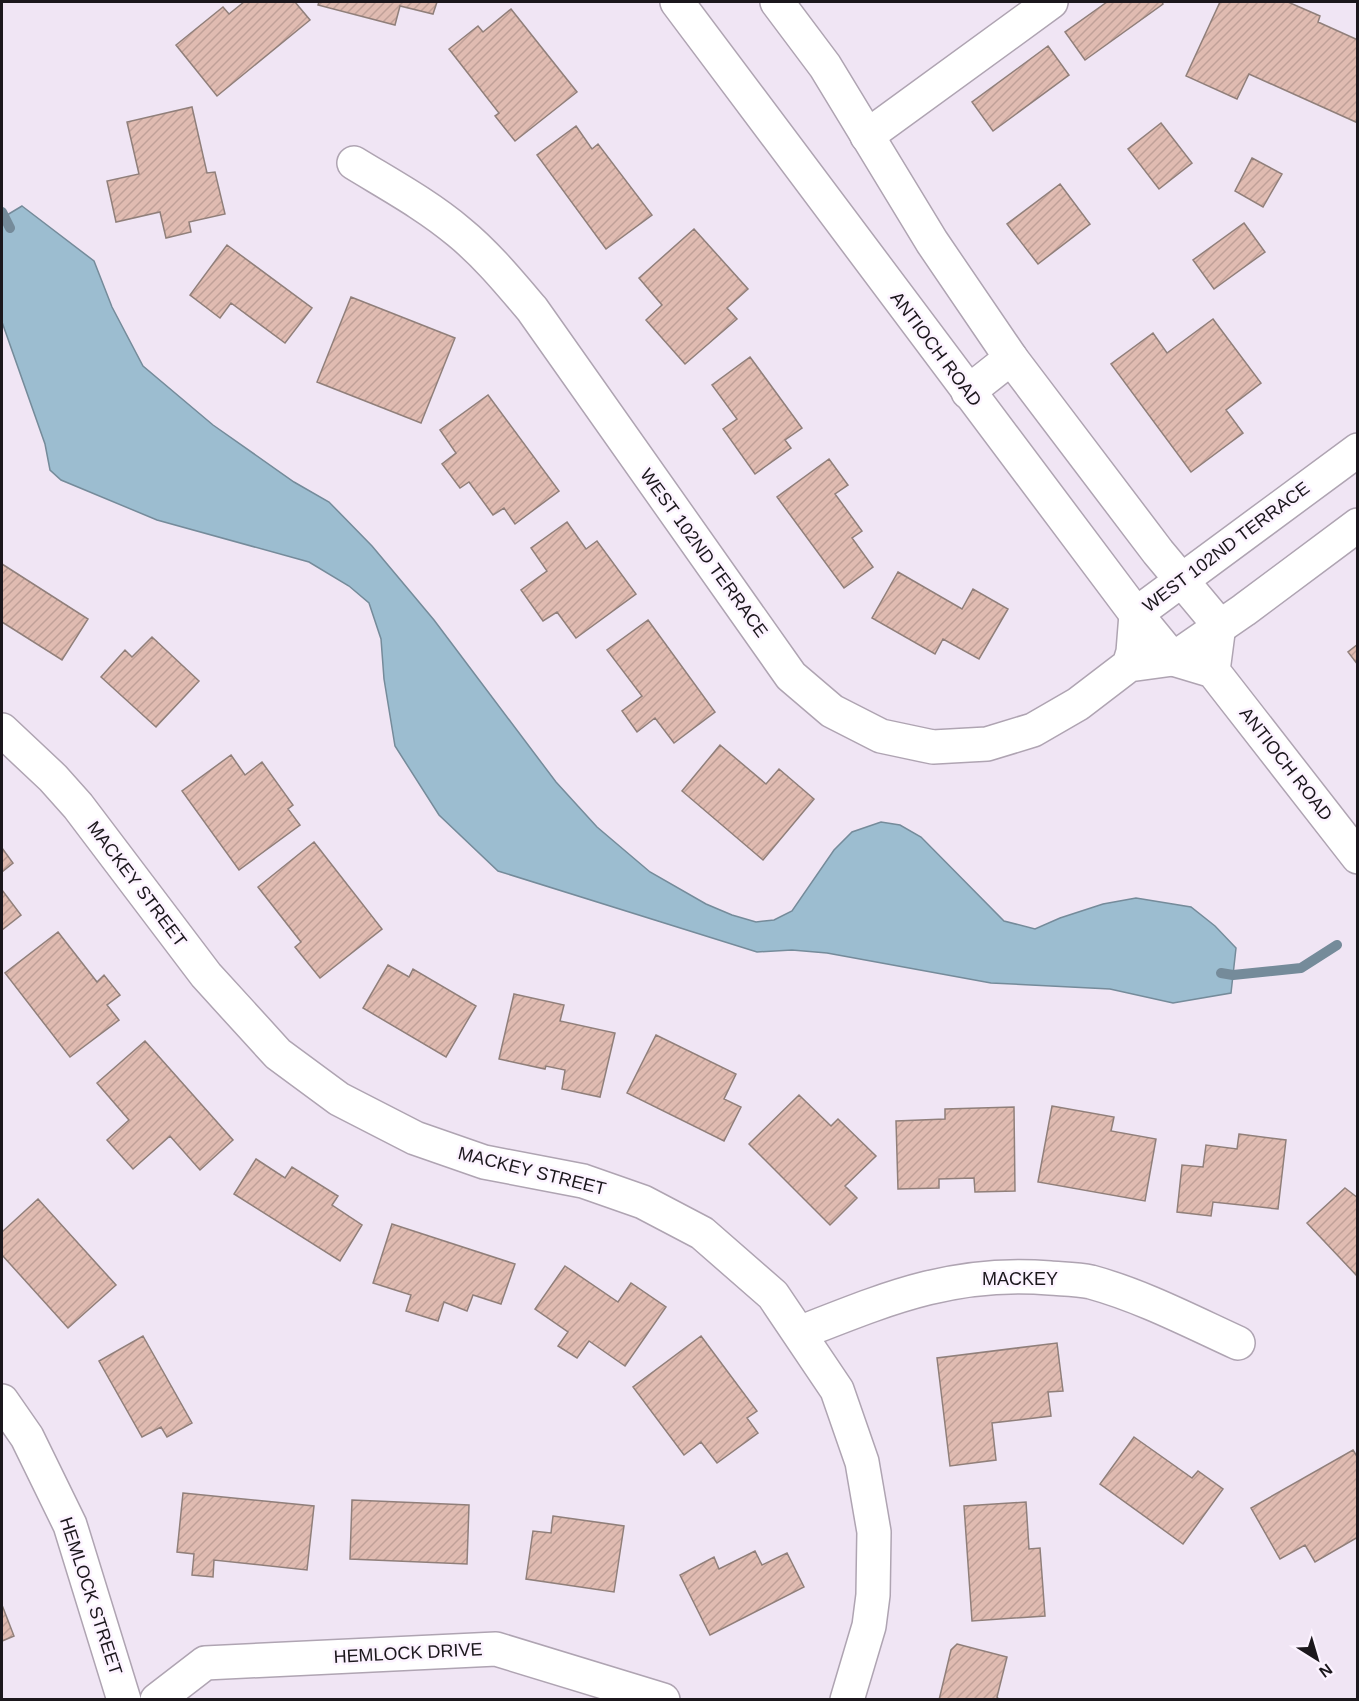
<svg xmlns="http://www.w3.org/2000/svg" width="1359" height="1701" viewBox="0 0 1359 1701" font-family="Arial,sans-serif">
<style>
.water{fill:#9cbdd0;stroke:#758b9a;stroke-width:1.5}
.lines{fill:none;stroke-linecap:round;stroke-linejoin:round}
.stream{stroke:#758b9a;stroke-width:10}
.building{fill:url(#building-hatch);stroke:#907f7a;stroke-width:1.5}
.minor-casing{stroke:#afa4b2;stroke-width:36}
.major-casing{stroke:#afa4b2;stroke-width:36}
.minor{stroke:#fff;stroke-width:33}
.major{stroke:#fff;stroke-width:33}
.labels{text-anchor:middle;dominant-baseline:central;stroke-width:5;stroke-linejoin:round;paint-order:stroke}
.street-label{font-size:18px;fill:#1b171c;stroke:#fcf3ff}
</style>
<defs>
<pattern id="building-hatch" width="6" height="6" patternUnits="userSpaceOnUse" patternTransform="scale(1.5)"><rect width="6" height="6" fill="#e0bbb1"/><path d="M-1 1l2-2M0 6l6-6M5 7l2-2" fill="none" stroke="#c0a098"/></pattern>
</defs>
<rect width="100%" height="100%" fill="#f0e5f4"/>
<path class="water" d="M 22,206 L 94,261 L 112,307 L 143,366 L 213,425 L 294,482 L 329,502 L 372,546 L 434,620 L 556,782 L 597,827 L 650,872 L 706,904 L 732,915 L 756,922 L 774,920 L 792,911 L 834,850 L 852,832 L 881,822 L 900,825 L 921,837 L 1004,921 L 1035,929 L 1060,918 L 1103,904 L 1136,898 L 1191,907 L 1215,926 L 1236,948 L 1231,993 L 1173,1003 L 1110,989 L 991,983 L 827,953 L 792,950 L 757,952 L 498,871 L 439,815 L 395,746 L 384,679 L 381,639 L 369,603 L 349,586 L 309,562 L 157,520 L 61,480 L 50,470 L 45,444 L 2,322 L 2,218 Z"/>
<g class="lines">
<path class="stream" d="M 2,212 L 10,228
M 1221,973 L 1233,975 L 1301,968 L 1337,945"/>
</g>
<path class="building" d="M 244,2 L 295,2 L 310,20 L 217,96 L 176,45 L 223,7 L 229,14 Z
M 319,2 L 437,2 L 433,14 L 400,6 L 395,25 L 318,5 Z
M 1107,2 L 1162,2 L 1163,4 L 1085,60 L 1065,32 Z
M 1220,2 L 1288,2 L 1320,16 L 1318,22 L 1358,40 L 1358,123 L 1249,74 L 1237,99 L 1186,76 Z
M 511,9 L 577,92 L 515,141 L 495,116 L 499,113 L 449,49 L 478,26 L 483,32 Z
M 1048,46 L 1069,75 L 993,131 L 972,102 Z
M 192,107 L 207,173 L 215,172 L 225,214 L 189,222 L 191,232 L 166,238 L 160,212 L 116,222 L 107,181 L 139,174 L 127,122 Z
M 1161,123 L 1192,163 L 1159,189 L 1128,149 Z
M 576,126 L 592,149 L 598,144 L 652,215 L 606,249 L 537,155 Z
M 1252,158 L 1282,174 L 1263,207 L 1235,191 Z
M 1060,184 L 1090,224 L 1038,264 L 1007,224 Z
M 1244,223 L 1265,252 L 1214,289 L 1193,260 Z
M 694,229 L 748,289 L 727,308 L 737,319 L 685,364 L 646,320 L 662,305 L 639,278 Z
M 227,245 L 312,308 L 285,343 L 231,303 L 220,318 L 190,295 Z
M 351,297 L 455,338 L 421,423 L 317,382 Z
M 1213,319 L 1261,383 L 1226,410 L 1243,433 L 1191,472 L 1111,364 L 1153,333 L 1167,353 Z
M 750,357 L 802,428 L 785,440 L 791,448 L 755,474 L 723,429 L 737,419 L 712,385 Z
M 488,395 L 559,491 L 515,524 L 504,508 L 493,515 L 469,482 L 460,488 L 442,464 L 456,453 L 440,430 Z
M 829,459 L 848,485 L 835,494 L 862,531 L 852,538 L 873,567 L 844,588 L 777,497 Z
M 567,522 L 586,549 L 597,541 L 636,594 L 576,638 L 557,612 L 543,621 L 521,590 L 547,571 L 531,548 Z
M 2,564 L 88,619 L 62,660 L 2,622 Z
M 898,572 L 962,609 L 973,589 L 1008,609 L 979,659 L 943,639 L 935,654 L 872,618 Z
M 648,620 L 715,712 L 674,743 L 655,718 L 637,732 L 622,711 L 642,696 L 607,650 Z
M 152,637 L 199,681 L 156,727 L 101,677 L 125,650 L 132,657 Z
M 1358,644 L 1358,665 L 1348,652 Z
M 720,745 L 766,784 L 779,769 L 814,799 L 763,860 L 682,791 Z
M 231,755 L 245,775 L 262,762 L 293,805 L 288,809 L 300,825 L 239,870 L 182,791 Z
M 314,842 L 382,929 L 320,978 L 295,947 L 301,942 L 258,887 Z
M 2,848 L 13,863 L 2,872 Z
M 2,890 L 21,915 L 2,930 Z
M 58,932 L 97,982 L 104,975 L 120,995 L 107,1005 L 119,1020 L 70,1057 L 5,973 Z
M 388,965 L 409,977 L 413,969 L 476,1006 L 446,1057 L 363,1008 Z
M 514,994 L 564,1005 L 560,1021 L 615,1033 L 600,1097 L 562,1089 L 565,1070 L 546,1066 L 545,1069 L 499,1059 Z
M 656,1035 L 736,1074 L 724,1099 L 741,1107 L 724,1141 L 627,1093 Z
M 145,1041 L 233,1140 L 200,1170 L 170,1136 L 133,1169 L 107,1140 L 129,1120 L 97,1083 Z
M 799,1095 L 831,1126 L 838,1119 L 876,1156 L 845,1186 L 857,1198 L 830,1225 L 749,1144 Z
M 1052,1106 L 1114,1117 L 1111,1131 L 1156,1139 L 1145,1201 L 1038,1182 Z
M 1014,1107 L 1015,1191 L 975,1192 L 974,1178 L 939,1179 L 939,1188 L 898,1189 L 896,1121 L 945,1119 L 945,1109 Z
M 1239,1134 L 1286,1140 L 1278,1209 L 1213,1202 L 1211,1216 L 1177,1212 L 1182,1165 L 1203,1167 L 1206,1145 L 1237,1149 Z
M 256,1159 L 285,1178 L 292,1167 L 338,1196 L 332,1205 L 362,1225 L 340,1261 L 234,1194 Z
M 1345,1188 L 1358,1198 L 1358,1277 L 1307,1223 Z
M 38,1199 L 116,1285 L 68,1328 L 2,1255 L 2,1232 Z
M 392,1224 L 515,1264 L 501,1304 L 473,1295 L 467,1311 L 444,1302 L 438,1321 L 406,1311 L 411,1295 L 373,1283 Z
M 565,1266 L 618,1302 L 631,1283 L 666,1307 L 625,1366 L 589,1341 L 577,1358 L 558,1346 L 568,1332 L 535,1309 Z
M 143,1336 L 192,1423 L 167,1437 L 161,1427 L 142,1437 L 99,1361 Z
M 701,1336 L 757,1411 L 747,1418 L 758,1433 L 717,1463 L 701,1442 L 684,1455 L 633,1387 Z
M 1057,1343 L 1063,1391 L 1048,1392 L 1051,1416 L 992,1423 L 996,1460 L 950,1466 L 937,1358 Z
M 1134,1437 L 1192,1478 L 1198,1471 L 1223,1489 L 1183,1544 L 1100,1484 Z
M 1353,1450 L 1358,1458 L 1358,1537 L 1315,1562 L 1305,1545 L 1280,1559 L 1251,1508 Z
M 183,1493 L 314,1506 L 307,1570 L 214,1560 L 213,1577 L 192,1575 L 194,1554 L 177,1552 Z
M 352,1500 L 469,1505 L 467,1564 L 350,1559 Z
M 1026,1502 L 1029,1549 L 1040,1548 L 1045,1616 L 972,1621 L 964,1506 Z
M 553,1516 L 624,1526 L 614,1592 L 526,1579 L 533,1531 L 551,1533 Z
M 755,1551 L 762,1565 L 787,1553 L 804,1587 L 710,1635 L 680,1575 L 714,1557 L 719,1569 Z
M 2,1605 L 14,1636 L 2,1641 Z
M 957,1644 L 1007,1657 L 997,1697 L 999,1700 L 939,1700 L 951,1650 Z"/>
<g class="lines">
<defs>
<path id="minor" d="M 867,136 L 1051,2
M 354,163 C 390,185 427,205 459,232 C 486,254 509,282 532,309 L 791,676 L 832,711 L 881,736 L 933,747 L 987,744 L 1033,730 L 1078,704 L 1129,665 L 1173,659 L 1244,610 L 1358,525
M 968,392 L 1011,358
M 1129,665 L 1133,652 L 1136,614 L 1358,450
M 2,730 L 53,778 L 78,806 L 206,975 L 278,1054 L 339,1099 L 415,1138 L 484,1162 L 583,1181 L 643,1202 L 702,1233 L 773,1295 L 837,1390 L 862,1462 L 874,1532 L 873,1595 L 869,1626 L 847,1700
M 799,1333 C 886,1299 953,1270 1050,1278 C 1063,1279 1078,1279 1091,1282 C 1142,1296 1190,1321 1238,1343
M 2,1401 L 27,1437 L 70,1525 L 124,1700
M 157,1700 L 205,1663 L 496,1649 L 663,1700"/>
<path id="major" d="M 677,2 L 1136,614 L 1173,659 L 1213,671 L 1358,857
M 777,2 L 825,66 L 932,242 L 1011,358 L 1158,552 L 1219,625 L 1213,671"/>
</defs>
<use href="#minor" class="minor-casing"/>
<use href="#major" class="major-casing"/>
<use href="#minor" class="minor"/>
<use href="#major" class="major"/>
</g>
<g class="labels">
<g class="street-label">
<text transform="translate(936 349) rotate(53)">ANTIOCH ROAD</text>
<text transform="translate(1226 547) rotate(-37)">WEST 102ND TERRACE</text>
<text transform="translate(704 553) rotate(54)">WEST 102ND TERRACE</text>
<text transform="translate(1286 764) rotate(52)">ANTIOCH ROAD</text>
<text transform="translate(137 884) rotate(53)">MACKEY STREET</text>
<text transform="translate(532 1171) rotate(14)">MACKEY STREET</text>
<text x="1020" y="1279">MACKEY</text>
<text transform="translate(91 1596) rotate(72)">HEMLOCK STREET</text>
<text transform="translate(408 1653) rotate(-3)">HEMLOCK DRIVE</text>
</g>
</g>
<rect width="1359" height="1701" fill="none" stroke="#1b171c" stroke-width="6"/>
<g transform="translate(1317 1659) rotate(143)" stroke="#fcf3ff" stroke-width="4.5" paint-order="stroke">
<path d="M0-4.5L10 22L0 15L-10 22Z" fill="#1b171c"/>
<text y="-9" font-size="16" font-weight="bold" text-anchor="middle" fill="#1b171c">N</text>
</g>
</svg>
